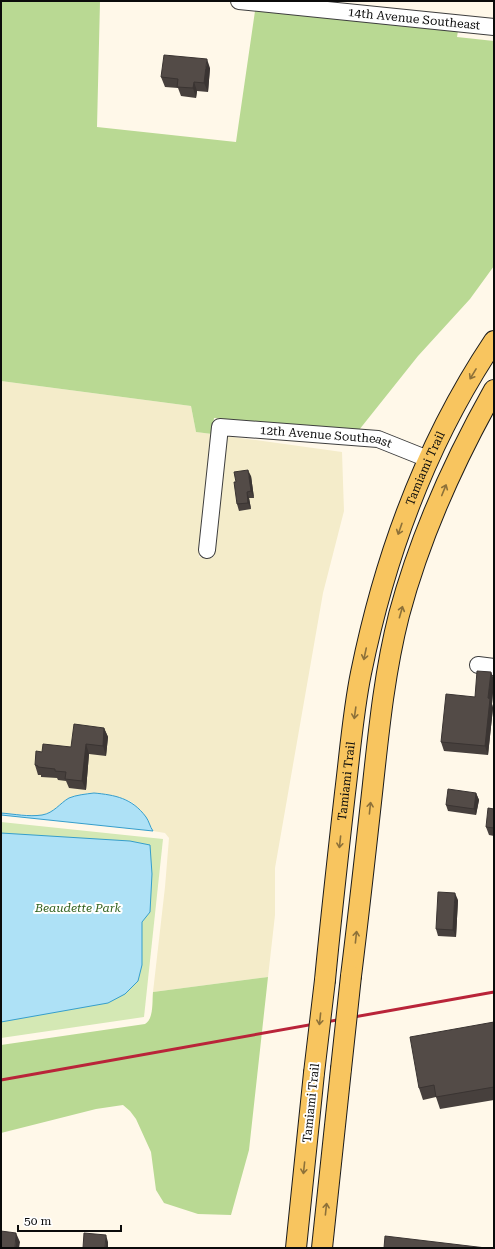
<svg xmlns="http://www.w3.org/2000/svg" width="495" height="1249" viewBox="0 0 495 1249" font-family="'Roboto Serif',serif">
<style>
.farmland{fill:#f4ecca}
.green{fill:#d4e8b4}
.forest{fill:#b9d993}
.water{fill:#aee1f6;stroke:#359ecc}
.lines{fill:none;stroke-linecap:round;stroke-linejoin:round}
.minor-casing{stroke:#3e3e3e;stroke-width:18}
.major-casing{stroke:#1c1c1c;stroke-width:22}
.minor{stroke:#fff;stroke-width:16}
.major{stroke:#f8c55f;stroke-width:20}
.rail{stroke:#b92439;stroke-width:3}
.major-bridge-casing{stroke:#1c1c1c;stroke-width:22;stroke-linecap:butt}
.major-bridge{stroke:#f8c55f;stroke-width:20}
.wall{fill:#47403d}
.shaded-wall{fill:#3a3432}
.building{fill:#534b47;stroke:#3a3432}
.oneway{stroke:#8d7139}
.labels{text-anchor:middle;dominant-baseline:central;stroke-width:4;stroke-linejoin:round;paint-order:stroke}
.street-label{font-size:12px;fill:#0b0b0b;stroke:#fff}
.park-label{font-size:12px;font-style:italic;fill:#31611c;stroke:#fff}
</style>
<rect width="100%" height="100%" fill="#fff8e9"/>
<path class="farmland" d="M 1,381 L 191,406 L 196,432 L 212,434 L 199,557 L 213,558 L 226,436 L 342,452 L 344,511 L 323,593 L 275,868 L 275,915 L 268,977 L 153,992 L 165,887 L 169,838 L 165,833 L 153,831 L 146,817 L 133,803 L 128,800 L 94,793 L 83,794 L 69,798 L 58,808 L 43,815 L 31,815 L 1,813 Z"/>
<path class="green" d="M 1,822 L 163,839 L 144,1017 L 1,1038 Z"/>
<path class="forest" d="M 1,1 L 100,1 L 97,127 L 236,142 L 255,11 L 458,31 L 457,37 L 494,41 L 494,266 L 470,299 L 418,356 L 359,430 L 214,418 L 212,434 L 196,432 L 191,406 L 1,381 Z
M 268,977 L 249,1150 L 231,1215 L 198,1214 L 164,1203 L 156,1190 L 151,1152 L 136,1119 L 130,1111 L 123,1105 L 96,1109 L 1,1133 L 1,1045 L 145,1024 C 154,1019 152,1001 153,992 Z"/>
<path class="water" d="M 94,793 C 115,795 132,798 146,817 C 149,821 150,827 153,831 L 1,815 L 1,813 C 14,814 29,817 42,815 C 54,813 60,803 69,798 C 76,795 86,794 94,793 Z
M 1,833 L 130,841 L 150,845 L 152,874 L 150,912 L 142,922 L 142,965 L 138,981 L 125,994 L 108,1003 L 1,1022 Z"/>
<g class="lines">
<defs>
<g id="minor">
<path id="s1" d="M 239,1 L 494,27"/>
<path id="s2" d="M 207,550 L 220,427 L 378,439 L 428,459"/>
<path d="M 478,665 L 494,667"/>
</g>
<g id="major">
<path d="M 351,976 C 359,912 366,848 373,784 C 379,728 385,670 399,615 C 420,536 454,461 494,390"/>
<path id="s3" d="M 325,980 C 331,917 338,855 345,793 C 350,753 353,712 361,673 C 385,555 427,441 494,341"/>
<path d="M 296,1248 L 314,1073"/>
<path d="M 322,1248 L 341,1069"/>
</g>
</defs>
<use href="#minor" class="minor-casing"/>
<use href="#major" class="major-casing"/>
<use href="#minor" class="minor"/>
<use href="#major" class="major"/>
<path class="rail" d="M 1,1080 L 494,992"/>
<defs>
<path id="major-bridge" d="M 341,1069 L 351,976
M 314,1073 L 325,980"/>
</defs>
<use href="#major-bridge" class="major-bridge-casing"/>
<use href="#major-bridge" class="major-bridge"/>
</g>
<path class="wall" d="M 210,68 L 208,92 L 197,91 L 196,98 L 181,96 L 178,88 L 165,87 L 161,77 Z
M 251,476 L 254,498 L 249,498 L 251,509 L 239,511 L 237,504 L 236,482 Z
M 491,672 L 494,680 L 492,704 L 493,708 L 488,755 L 444,751 L 441,742 L 475,697 Z
M 104,728 L 108,737 L 106,756 L 89,754 L 86,790 L 69,788 L 66,781 L 58,780 L 57,778 L 41,777 L 41,775 L 38,775 L 35,765 L 42,752 L 71,747 Z
M 476,793 L 479,800 L 476,815 L 448,811 L 446,805 Z
M 494,809 L 494,836 L 489,835 L 486,827 Z
M 458,900 L 456,937 L 438,936 L 436,929 Z
M 494,1022 L 494,1100 L 440,1109 L 436,1097 L 423,1100 L 419,1088 Z"/>
<path class="shaded-wall" d="M 207,59 L 210,68 L 208,92 L 204,83 Z
M 194,82 L 197,91 L 196,98 L 193,88 Z
M 248,470 L 251,476 L 254,498 L 251,491 Z
M 247,492 L 249,498 L 251,509 L 248,503 Z
M 491,672 L 494,680 L 492,704 L 493,708 L 488,755 L 485,746 L 488,698 Z
M 104,728 L 108,737 L 106,756 L 103,746 Z
M 86,744 L 89,754 L 86,790 L 82,781 Z
M 476,793 L 479,800 L 476,815 L 474,809 Z
M 455,893 L 458,900 L 456,937 L 453,930 Z
M 16,1233 L 20,1242 L 19,1248 L 15,1248 Z
M 106,1235 L 108,1242 L 108,1248 L 105,1248 Z"/>
<path class="building" d="M 164,55 L 207,59 L 204,83 L 194,82 L 193,88 L 177,87 L 178,79 L 161,77 Z
M 248,470 L 251,491 L 247,492 L 248,503 L 237,504 L 234,482 L 236,482 L 234,472 Z
M 477,671 L 491,672 L 488,698 L 490,699 L 485,746 L 441,742 L 446,694 L 475,697 Z
M 74,724 L 104,728 L 103,746 L 86,744 L 82,781 L 65,779 L 66,772 L 55,771 L 55,769 L 38,767 L 38,766 L 35,765 L 36,751 L 42,752 L 43,744 L 71,747 Z
M 448,789 L 476,793 L 474,809 L 446,805 Z
M 488,808 L 494,809 L 494,828 L 486,827 Z
M 438,892 L 455,893 L 453,930 L 436,929 Z
M 494,1022 L 494,1087 L 436,1097 L 434,1085 L 419,1088 L 410,1037 Z
M 1,1231 L 16,1233 L 15,1248 L 1,1248 Z
M 84,1233 L 106,1235 L 105,1248 L 83,1248 Z
M 385,1236 L 486,1248 L 384,1248 Z"/>
<defs><path id="oneway-shaft" d="M-6 0H5M1.5-3L5.5 0L1.5 3" fill="none" stroke-width="1.6" stroke-linecap="round" stroke-linejoin="round"/></defs>
<g class="oneway">
<use href="#oneway-shaft" transform="translate(473 374) rotate(121)"/>
<use href="#oneway-shaft" transform="translate(444 490) rotate(-68)"/>
<use href="#oneway-shaft" transform="translate(400 529) rotate(109)"/>
<use href="#oneway-shaft" transform="translate(401 612) rotate(-74)"/>
<use href="#oneway-shaft" transform="translate(365 654) rotate(102)"/>
<use href="#oneway-shaft" transform="translate(355 713) rotate(98)"/>
<use href="#oneway-shaft" transform="translate(370 808) rotate(-84)"/>
<use href="#oneway-shaft" transform="translate(340 842) rotate(96)"/>
<use href="#oneway-shaft" transform="translate(356 937) rotate(-84)"/>
<use href="#oneway-shaft" transform="translate(320 1019) rotate(96)"/>
<use href="#oneway-shaft" transform="translate(304 1168) rotate(96)"/>
<use href="#oneway-shaft" transform="translate(326 1209) rotate(-84)"/>
</g>
<g class="labels">
<g class="street-label">
<text stroke="none"><textPath href="#s1" startOffset="176">14th Avenue Southeast</textPath></text>
<text stroke="none"><textPath href="#s2" startOffset="230">12th Avenue Southeast</textPath></text>
<text stroke="none"><textPath href="#s3" startOffset="524">Tamiami Trail</textPath></text>
<text stroke="none"><textPath href="#s3" startOffset="200">Tamiami Trail</textPath></text>
<text transform="translate(311 1103) rotate(-84)">Tamiami Trail</text>
</g>
<g class="park-label">
<text x="78" y="908">Beaudette Park</text>
</g>
</g>
<rect width="495" height="1249" fill="none" stroke="#0b0b0b" stroke-width="4"/>
<path d="M18 1225v6h103v-6" fill="none" stroke="#0b0b0b" stroke-width="2"/>
<text x="24" y="1225" font-size="12" fill="#0b0b0b" stroke="#ffffff" stroke-width="3" paint-order="stroke">50 m</text>
</svg>
